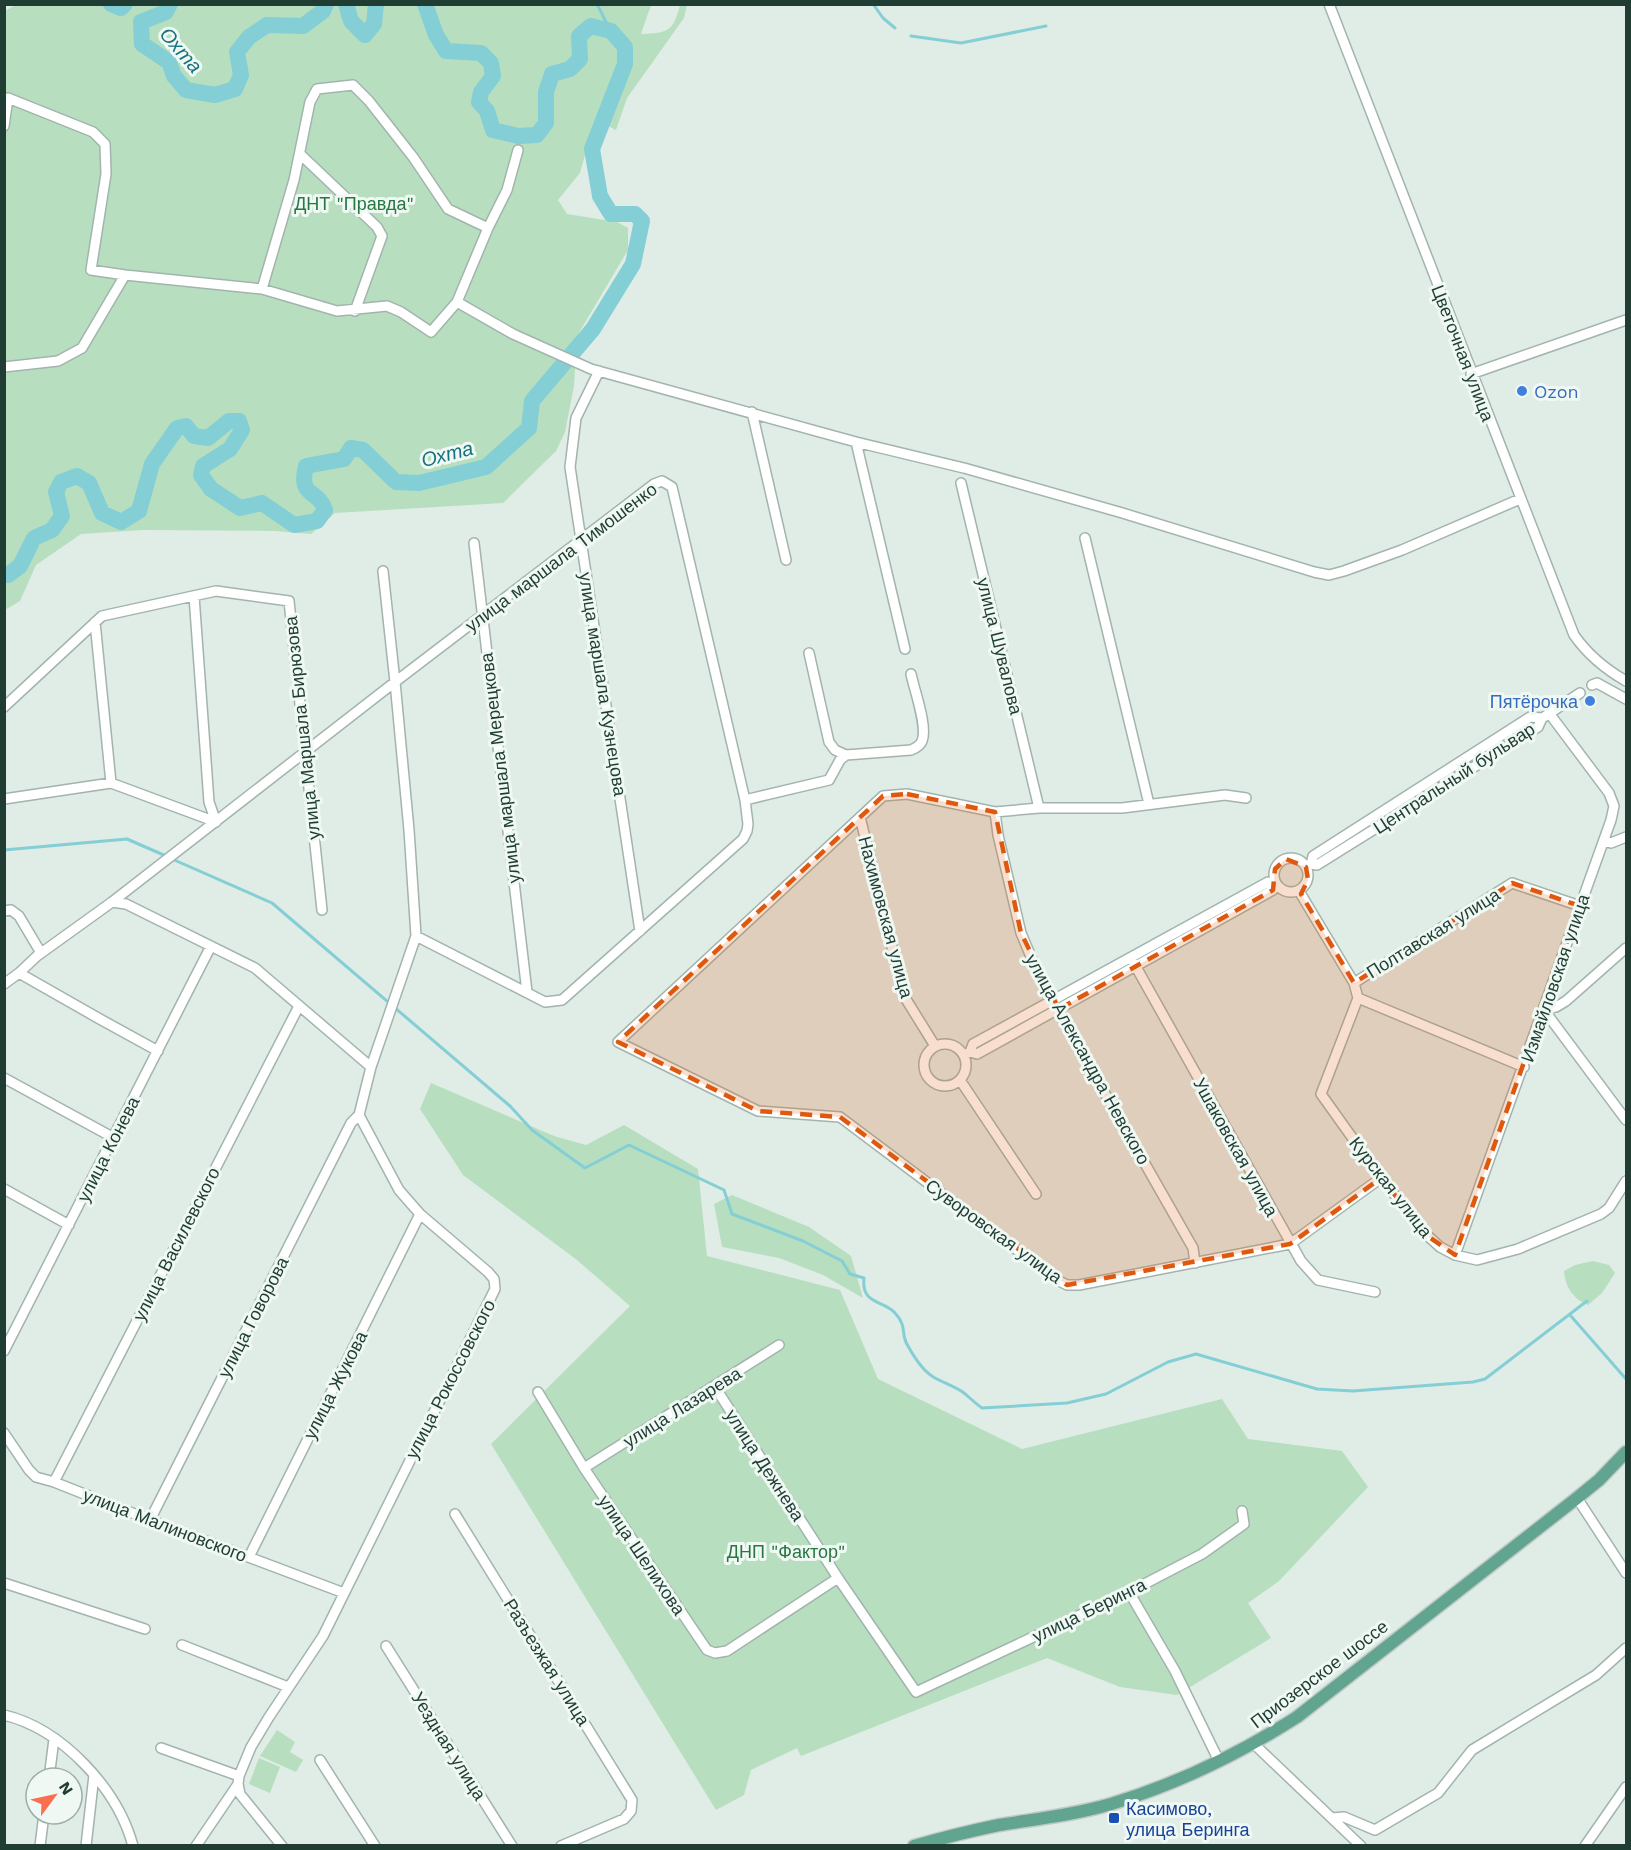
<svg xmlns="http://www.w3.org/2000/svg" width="1631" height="1850" viewBox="0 0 1631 1850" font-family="'Work Sans',sans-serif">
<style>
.green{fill:#b7dfbf}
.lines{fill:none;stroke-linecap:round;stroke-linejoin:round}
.stream{stroke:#84ced5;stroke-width:3}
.river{stroke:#84ced5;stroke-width:16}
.minor-casing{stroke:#a2b4ad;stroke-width:12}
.major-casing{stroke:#c0c9c6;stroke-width:15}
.minor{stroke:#fff;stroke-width:9}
.major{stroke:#61a48f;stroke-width:12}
.marked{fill:#de580e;fill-opacity:0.2;stroke:#de580e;stroke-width:4.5;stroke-dasharray:12 8;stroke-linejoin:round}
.shop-dot{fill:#3f7fe0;stroke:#f0f8f4;stroke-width:2}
.transit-dot{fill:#1a4fb4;stroke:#f0f8f4;stroke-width:2}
.labels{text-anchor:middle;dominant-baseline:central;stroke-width:6;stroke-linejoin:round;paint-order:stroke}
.park-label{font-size:18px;fill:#277741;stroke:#f0f8f4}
.street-label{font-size:18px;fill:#1f3d33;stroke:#f0f8f4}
.shop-label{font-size:18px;fill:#366cbe;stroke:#f0f8f4;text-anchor:start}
.transit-label{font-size:18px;fill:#164399;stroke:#f0f8f4;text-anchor:start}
.water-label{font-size:20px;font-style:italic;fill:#16727d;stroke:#f0f8f4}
</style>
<rect width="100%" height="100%" fill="#e0ece6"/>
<path class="green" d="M 17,4 L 651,5 L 641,34 C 668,33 673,32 680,5 L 687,5 L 684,18 L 627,98 L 616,130 L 602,123 L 585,155 L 580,173 L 558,200 L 567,214 L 617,222 L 628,228 L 628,250 L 577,336 L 574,386 L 565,432 L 556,451 L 503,503 L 335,513 L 311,534 L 275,531 L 143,530 L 81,534 L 36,565 L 20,601 L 5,610 L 5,11 Z
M 431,1083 L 554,1136 L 586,1145 L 624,1125 L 698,1169 L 707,1256 L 840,1290 L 878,1379 L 1022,1449 L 1222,1399 L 1248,1439 L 1342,1451 L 1368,1487 L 1279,1581 L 1248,1603 L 1271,1638 L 1177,1695 L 1120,1687 L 1047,1658 L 801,1756 L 797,1748 L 751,1770 L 744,1795 L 716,1810 L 491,1444 L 630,1306 L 577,1260 L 463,1175 L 420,1109 Z
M 732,1195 L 809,1227 L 851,1256 L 863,1298 L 823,1275 L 779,1258 L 722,1247 L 714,1204 Z
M 1593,1261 L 1609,1265 L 1615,1273 L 1602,1293 L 1588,1305 C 1573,1299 1565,1287 1564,1271 L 1575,1265 Z
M 277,1730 L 295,1742 L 290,1752 L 303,1760 L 296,1772 L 260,1756 Z
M 259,1758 L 280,1767 L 270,1793 L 249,1784 Z"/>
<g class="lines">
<path class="stream" d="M 597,4 L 606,22 L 625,47
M 873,4 L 883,18 L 895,28
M 911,36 L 961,43 L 1046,26
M 4,850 L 127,839 L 166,856
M 172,859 L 272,903 L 510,1106 L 532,1130 L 585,1168 L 629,1145 L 724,1190 L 732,1214 L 803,1241 L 842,1261 L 850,1274 L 864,1278 C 861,1305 884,1300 895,1313 C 908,1327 900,1334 908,1346 C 914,1357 924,1372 935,1378 C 944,1383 956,1387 964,1393 C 970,1398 975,1403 982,1408 L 1067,1403 L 1106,1394 L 1168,1362 L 1196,1354 L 1317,1389 L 1353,1391 L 1473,1382 L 1485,1379 L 1587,1301
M 1570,1315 L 1626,1379"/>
<path class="river" d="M 111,4 L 121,8 L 125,4
M 170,4 L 166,12 L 141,22 L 142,44 L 169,62 L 174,76 L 186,90 L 215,95 L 235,89 L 241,75 L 237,52 L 249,37 L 267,25 L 303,26 L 323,11 L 326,4
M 346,4 L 351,21 L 365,35 L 374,24 L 376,4
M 4,574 L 8,575 L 20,566 L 34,538 L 52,530 L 62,516 L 56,492 L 61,482 L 77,476 L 89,483 L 102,513 L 121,522 L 139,511 L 152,464 L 177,428 L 186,426 L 194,436 L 208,438 L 229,421 L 239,421 L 242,430 L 230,449 L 203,466 L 201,475 L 211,489 L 240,508 L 262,503 L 294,525 L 317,521 L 325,510 C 318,488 298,499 306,466 L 344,459 L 351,448 L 363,450 L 396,482 L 419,483 L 486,467 L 529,428 L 532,401 L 593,329 L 633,264 L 642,221 L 635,214 L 611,214 L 600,196 L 592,149 L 625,64 L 625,47 L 611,31 L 591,26 L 579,36 L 580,59 L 570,69 L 552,74 L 546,92 L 546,123 L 537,135 L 518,136 L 493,130 L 487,111 L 479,102 L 481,92 L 493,76 L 491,63 L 481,53 L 446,51 L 436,35 L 425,4"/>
<defs>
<path id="minor" d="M 1329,4 L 1574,635 C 1588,655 1605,669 1626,681
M 4,126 L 8,98 L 93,132 L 105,144 L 106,174 L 91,270 L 125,275 L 262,289 L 337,311 L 387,306 L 401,312 L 431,332 L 457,302 L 513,334 L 591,369 L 856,442 L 964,468 L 1119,512 L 1314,572 L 1329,575 L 1344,571 L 1402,550 L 1520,499
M 300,154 L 377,227 L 382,236 L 355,311
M 262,289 L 294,180 L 310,102 L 317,89 L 353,85 L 369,101 L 413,157 L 448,209 L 488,228
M 457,302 L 488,228 L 507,190 L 518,150
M 4,367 L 58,361 L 82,348 L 125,275
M 599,371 L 576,418 L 570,467 L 640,931
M 1471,374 L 1626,320
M 752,412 L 786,560
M 856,442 L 905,649
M 662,481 L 672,487 L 745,800 L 748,824 L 747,831 L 743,839 L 562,1000 L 545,1002 L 416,936 L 409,830 L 395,682 L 654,484 Z
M 961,483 L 1039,808
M 1085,538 L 1149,804
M 474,543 L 527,992
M 194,596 L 209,802 L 216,822
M 95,622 L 111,783
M 809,653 L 829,742 L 835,750 L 846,755 L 911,750 C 916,748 920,746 922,741 C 928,727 914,689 911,674
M 1592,685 L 1597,683 L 1626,699
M 4,707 L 102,616 L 216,591 L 289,601 L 322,910
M 1544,717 L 1580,693
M 1246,798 L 1225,795 L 1122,808 L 1039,808 L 995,812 L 907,794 L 883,796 L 618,1042 L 758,1111 L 840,1117 L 1057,1280 L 1067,1285 L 1079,1285 L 1290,1244 L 1381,1178
M 4,799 L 111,783 L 216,822
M 745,800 L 829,780 L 840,760 L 846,755
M 995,812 L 998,835 L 1021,933 L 1042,983 L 1193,1248 L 1195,1263
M 860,817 L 904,996 L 935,1046
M 1604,841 L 1611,843 L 1626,837
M1274 875a17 17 0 1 1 34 0a17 17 0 1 1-34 0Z
M 1311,864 L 1313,856 L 1530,717 L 1542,718
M 1306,867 L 1311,864 L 1317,865 L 1538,727 L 1542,718
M 1299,891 L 1354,983 L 1358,998
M 112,902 L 395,682 L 383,571
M 4,911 L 11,910 L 19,916 L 41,953
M 1626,948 L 1566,1001 L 1556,1007 L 1544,1010 L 1626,1120
M 1131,958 L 1301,1261 L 1318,1280 L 1375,1292
M 19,973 L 37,956 L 112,902 L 126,904 L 255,968 L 371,1067 L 359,1115 L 399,1190 L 420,1214 L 488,1272 L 494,1279 L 495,1289 L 323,1636 L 269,1717 L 251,1747 L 239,1776
M 1354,983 L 1512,883 L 1580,906
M 4,984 L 19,973 L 98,1018 L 158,1051
M 1358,998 L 1321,1094 L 1381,1178 L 1429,1237 L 1440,1247 L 1455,1255 L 1477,1260 L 1518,1249 L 1601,1214 L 1609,1208 L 1626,1181
M 1358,998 L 1524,1067
M924 1065a21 21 0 1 1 42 0a21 21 0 1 1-42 0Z
M 970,1052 L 977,1054 L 1273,890 L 1273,885 L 1276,884
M 964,1055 L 970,1052 L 973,1044 L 1268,882 L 1273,885
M 371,1067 L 416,936
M 4,1078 L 114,1138
M 960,1080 L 1036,1194
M 4,1189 L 69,1225
M 1455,1255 L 1611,820 L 1614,806 L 1609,793 L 1549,713
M 4,1351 L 211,946
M 715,1387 L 838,1578 L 916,1692 L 1129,1592 L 1202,1554 L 1244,1524 L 1242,1511
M 538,1392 L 584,1468 L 707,1650 L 715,1653 L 727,1651 L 838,1578
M 4,1433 L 29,1470 L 36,1477 L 54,1482 L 150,1520 L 344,1593
M 584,1468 L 779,1345
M 54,1482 L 299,1006
M 1577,1498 L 1626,1573
M 455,1514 L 632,1800 L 631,1811 L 624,1819 L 561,1846
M 150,1520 L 351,1123 L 359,1115
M 249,1557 L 420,1214
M 4,1583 L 145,1629
M 1129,1592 L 1175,1671 L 1219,1761
M 182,1645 L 288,1687
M 386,1646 L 512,1846
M 4,1715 C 63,1729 118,1790 133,1846
M 1254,1744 L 1361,1846
M 161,1748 L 239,1776 L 238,1784 L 196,1846
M 320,1760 L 375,1846
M 49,1778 L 54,1739
M 238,1784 L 240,1794 L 282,1846
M 1332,1818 L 1344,1817 L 1375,1830 L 1438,1793 L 1472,1750 L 1596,1675 L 1626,1648
M 40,1846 L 44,1814
M 86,1846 L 94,1775
M 1585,1846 L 1626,1787"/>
<path id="major" d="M 914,1846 C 942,1838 970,1831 999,1825 C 1036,1819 1074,1815 1111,1804 C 1177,1784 1239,1754 1297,1717 L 1577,1498 L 1599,1480 L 1626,1452"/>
</defs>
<use href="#minor" class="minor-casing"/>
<use href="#major" class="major-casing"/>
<use href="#minor" class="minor"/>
<use href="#major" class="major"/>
</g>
<path class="marked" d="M 907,794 L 995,812 L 1021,933 L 1059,1009 L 1273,890 L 1275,869 L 1286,859 L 1306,867 L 1308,880 L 1301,894 L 1354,983 L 1512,883 L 1580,906 L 1455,1255 L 1429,1237 L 1381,1178 L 1290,1244 L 1067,1285 L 840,1117 L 758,1111 L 618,1042 L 883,796 Z"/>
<g class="shop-dot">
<circle cx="1522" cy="391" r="6"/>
<circle cx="1590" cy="701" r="6"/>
</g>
<rect class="transit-dot" x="1108" y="1812" width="12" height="12" rx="3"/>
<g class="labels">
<g class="park-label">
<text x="354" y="203">ДНТ "Правда"</text>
<text x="786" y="1551">ДНП "Фактор"</text>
</g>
<g class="street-label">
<text transform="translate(1463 353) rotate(69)">Цветочная улица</text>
<text transform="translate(561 557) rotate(-37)">улица маршала Тимошенко</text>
<text transform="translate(1000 646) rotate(76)">улица Шувалова</text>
<text transform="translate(603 684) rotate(81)">улица маршала Кузнецова</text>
<text transform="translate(302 728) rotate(-96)">улица Маршала Бирюзова</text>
<text transform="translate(500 768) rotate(-97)">улица маршала Мерецкова</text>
<text transform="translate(1454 778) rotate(-33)">Центральный бульвар</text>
<text transform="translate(886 917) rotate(75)">Нахимовская улица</text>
<text transform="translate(1433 933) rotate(-32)">Полтавская улица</text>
<text transform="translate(1555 978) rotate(-71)">Измайловская улица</text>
<text transform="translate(1088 1059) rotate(61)">улица Александра Невского</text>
<text transform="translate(1236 1147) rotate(61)">Ушаковская улица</text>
<text transform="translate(108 1149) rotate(-63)">улица Конева</text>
<text transform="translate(1391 1187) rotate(52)">Курская улица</text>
<text transform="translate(994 1231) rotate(36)">Суворовская улица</text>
<text transform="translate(176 1244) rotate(-63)">улица Василевского</text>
<text transform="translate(253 1317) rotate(-63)">улица Говорова</text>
<text transform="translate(450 1379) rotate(-63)">улица Рокоссовского</text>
<text transform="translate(335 1385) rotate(-63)">улица Жукова</text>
<text transform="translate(682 1407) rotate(-32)">улица Лазарева</text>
<text transform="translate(765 1465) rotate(57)">улица Дежнева</text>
<text transform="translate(165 1525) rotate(21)">улица Малиновского</text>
<text transform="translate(642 1555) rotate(56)">улица Шелихова</text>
<text transform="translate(1089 1610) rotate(-26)">улица Беринга</text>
<text transform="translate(547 1662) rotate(58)">Разъезжая улица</text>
<text transform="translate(1319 1674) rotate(-37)">Приозерское шоссе</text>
<text transform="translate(449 1746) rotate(58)">Уездная улица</text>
</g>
<g class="shop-label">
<text x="1534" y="391">Ozon</text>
<text x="1578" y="701" text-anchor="end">Пятёрочка</text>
</g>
<g class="transit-label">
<text x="1126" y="1808">Касимово,<tspan x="1126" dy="21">улица Беринга</tspan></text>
</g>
<g class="water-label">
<text transform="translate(181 50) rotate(49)">Охта</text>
<text transform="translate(447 454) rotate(-14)">Охта</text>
</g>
</g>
<rect width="1631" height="1850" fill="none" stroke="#1f3d33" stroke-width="12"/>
<g transform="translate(54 1796) rotate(57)"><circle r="28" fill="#f0f8f4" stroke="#9cada7" stroke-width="1.5"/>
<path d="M0-4.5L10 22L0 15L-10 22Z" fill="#fb6e4e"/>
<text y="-9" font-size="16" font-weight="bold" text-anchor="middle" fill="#1f3d33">N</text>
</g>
</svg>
